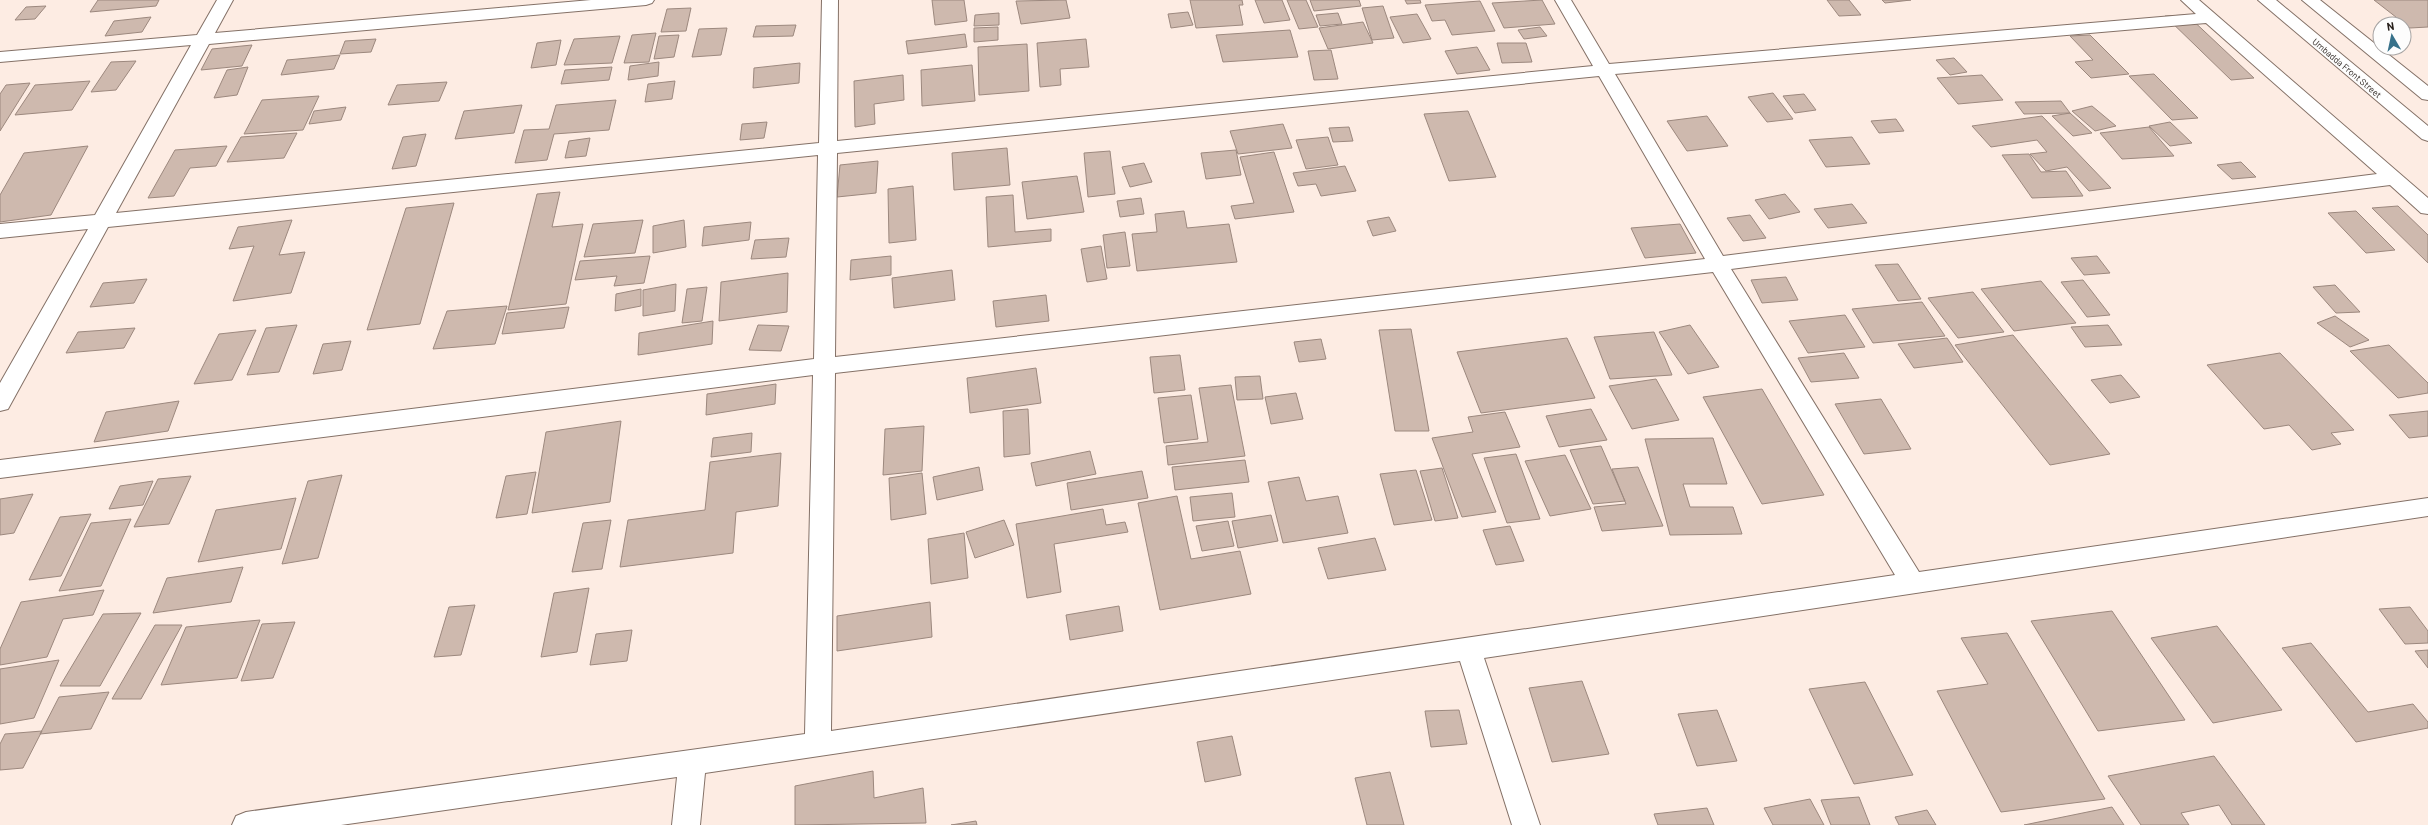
<svg xmlns="http://www.w3.org/2000/svg" width="2428" height="825" viewBox="0 0 2428 825" font-family="Barlow,sans-serif">
<style>
.building{fill:#ceb9ae;stroke:#9c887e}
.lines{fill:none;stroke-linecap:round;stroke-linejoin:round}
.minor-casing{stroke:#847167;stroke-width:2}
.major-casing{stroke:#847167;stroke-width:2}
.minor{fill:#fff;fill-rule:evenodd}
.major{fill:#fff;fill-rule:evenodd}
.labels{text-anchor:middle;dominant-baseline:central;stroke-width:3;stroke-linejoin:round;paint-order:stroke}
.far-street-label{font-size:9px;fill:#271f1b;stroke:#fdfdfd}
</style>
<rect width="100%" height="100%" fill="#fdece3"/>
<path class="building" d="M 98,0 L 159,0 L 156,6 L 90,12 Z
M 932,0 L 964,0 L 967,21 L 935,25 Z
M 1066,0 L 1070,18 L 1021,24 L 1016,1 Z
M 1190,0 L 1242,0 L 1243,5 L 1239,5 L 1243,25 L 1196,28 Z
M 1255,0 L 1282,0 L 1290,20 L 1264,23 Z
M 1287,0 L 1306,0 L 1318,27 L 1299,29 Z
M 1310,0 L 1359,0 L 1361,6 L 1314,11 Z
M 1405,0 L 1420,0 L 1421,3 L 1407,4 Z
M 1542,0 L 1555,24 L 1504,28 L 1492,3 Z
M 1827,0 L 1849,0 L 1861,15 L 1839,16 Z
M 1882,0 L 1911,0 L 1885,3 Z
M 2374,0 L 2428,0 L 2428,27 L 2410,28 Z
M 1480,1 L 1495,31 L 1452,35 L 1445,20 L 1432,21 L 1425,5 Z
M 46,6 L 35,19 L 15,20 L 26,7 Z
M 1383,6 L 1394,38 L 1372,40 L 1362,8 Z
M 691,8 L 686,31 L 661,32 L 667,9 Z
M 1188,12 L 1193,25 L 1171,28 L 1168,14 Z
M 999,13 L 999,25 L 974,26 L 975,15 Z
M 1338,13 L 1342,24 L 1320,26 L 1316,15 Z
M 1417,14 L 1431,39 L 1403,43 L 1390,17 Z
M 2187,15 L 2254,78 L 2231,80 L 2165,16 Z
M 151,17 L 142,32 L 105,36 L 114,21 Z
M 1363,22 L 1373,43 L 1328,49 L 1319,28 Z
M 796,25 L 793,36 L 753,37 L 756,26 Z
M 998,27 L 998,40 L 974,42 L 974,28 Z
M 1540,27 L 1547,36 L 1524,39 L 1518,30 Z
M 727,28 L 721,55 L 692,57 L 699,29 Z
M 1290,30 L 1298,57 L 1223,62 L 1216,35 Z
M 656,33 L 649,62 L 624,63 L 632,35 Z
M 965,34 L 967,47 L 908,54 L 906,41 Z
M 679,35 L 674,57 L 654,59 L 659,36 Z
M 2090,35 L 2129,74 L 2091,78 L 2075,62 L 2093,60 L 2070,36 Z
M 620,36 L 612,63 L 564,65 L 574,39 Z
M 376,39 L 371,52 L 340,54 L 345,41 Z
M 1086,39 L 1089,67 L 1060,69 L 1061,85 L 1040,87 L 1037,43 Z
M 561,40 L 556,65 L 531,68 L 537,43 Z
M 1497,43 L 1526,43 L 1532,62 L 1502,63 Z
M 1027,44 L 1029,91 L 979,95 L 978,47 Z
M 252,45 L 242,66 L 201,70 L 212,49 Z
M 1477,47 L 1490,70 L 1457,74 L 1445,51 Z
M 1331,50 L 1338,79 L 1314,80 L 1308,51 Z
M 340,55 L 334,69 L 281,75 L 287,60 Z
M 1954,58 L 1967,72 L 1950,75 L 1936,60 Z
M 136,61 L 116,90 L 91,92 L 111,62 Z
M 659,62 L 658,76 L 628,80 L 630,66 Z
M 800,63 L 799,83 L 753,88 L 754,68 Z
M 972,65 L 975,101 L 922,106 L 921,70 Z
M 248,67 L 237,95 L 214,98 L 227,70 Z
M 612,67 L 609,80 L 561,84 L 565,70 Z
M 2154,74 L 2198,118 L 2172,120 L 2129,76 Z
M 903,75 L 904,100 L 874,104 L 875,124 L 855,127 L 854,81 Z
M 1982,75 L 2003,100 L 1958,104 L 1937,78 Z
M 90,81 L 72,110 L 15,115 L 35,85 Z
M 675,81 L 672,99 L 645,102 L 648,84 Z
M 447,82 L 439,101 L 388,105 L 397,85 Z
M 30,83 L 0,131 L 0,94 L 6,85 Z
M 1773,93 L 1793,119 L 1767,122 L 1748,97 Z
M 1804,94 L 1816,110 L 1795,113 L 1783,96 Z
M 319,96 L 303,130 L 244,134 L 262,100 Z
M 616,100 L 609,130 L 554,134 L 547,160 L 515,163 L 524,130 L 549,129 L 556,105 Z
M 2061,101 L 2070,113 L 2024,114 L 2015,102 Z
M 522,105 L 514,133 L 455,139 L 464,111 Z
M 2092,106 L 2116,126 L 2095,131 L 2072,111 Z
M 346,107 L 341,120 L 309,124 L 314,111 Z
M 1468,111 L 1496,177 L 1449,181 L 1424,114 Z
M 2070,113 L 2092,133 L 2073,136 L 2052,116 Z
M 1707,116 L 1728,146 L 1687,151 L 1667,121 Z
M 2042,116 L 2111,188 L 2089,191 L 2067,167 L 2046,171 L 2030,154 L 2047,152 L 2037,140 L 1991,147 L 1972,126 Z
M 1896,119 L 1904,131 L 1879,133 L 1871,121 Z
M 767,122 L 764,138 L 740,140 L 742,124 Z
M 2170,122 L 2192,143 L 2170,146 L 2149,126 Z
M 1283,124 L 1292,148 L 1238,154 L 1230,131 Z
M 1349,127 L 1353,141 L 1333,142 L 1329,128 Z
M 2149,127 L 2174,156 L 2122,159 L 2100,133 Z
M 297,133 L 284,158 L 227,162 L 241,137 Z
M 426,134 L 416,166 L 392,169 L 403,137 Z
M 1328,137 L 1338,165 L 1306,169 L 1296,140 Z
M 1852,137 L 1870,164 L 1826,167 L 1809,140 Z
M 590,138 L 586,156 L 565,158 L 569,141 Z
M 88,146 L 51,215 L 0,222 L 0,195 L 24,153 Z
M 227,146 L 216,166 L 190,168 L 174,196 L 148,198 L 175,150 Z
M 1007,148 L 1010,185 L 954,190 L 952,153 Z
M 1236,150 L 1241,175 L 1206,179 L 1201,153 Z
M 1110,151 L 1115,194 L 1088,197 L 1084,153 Z
M 1274,152 L 1294,212 L 1235,219 L 1231,206 L 1254,203 L 1240,157 Z
M 2029,154 L 2041,172 L 2066,171 L 2083,196 L 2032,198 L 2002,155 Z
M 878,161 L 876,193 L 837,197 L 840,165 Z
M 2241,162 L 2256,177 L 2232,179 L 2217,165 Z
M 1144,163 L 1152,182 L 1130,187 L 1122,167 Z
M 1345,166 L 1356,191 L 1321,196 L 1316,184 L 1298,186 L 1293,173 Z
M 1077,176 L 1084,212 L 1027,219 L 1022,182 Z
M 913,186 L 916,240 L 889,243 L 888,189 Z
M 560,192 L 552,227 L 583,224 L 566,304 L 508,310 L 537,194 Z
M 1785,194 L 1800,212 L 1769,219 L 1755,200 Z
M 1013,195 L 1015,232 L 1051,229 L 1051,241 L 988,247 L 986,197 Z
M 1141,198 L 1144,214 L 1120,217 L 1117,201 Z
M 454,203 L 420,324 L 367,330 L 406,208 Z
M 1852,204 L 1867,223 L 1828,228 L 1814,209 Z
M 2398,206 L 2428,235 L 2428,263 L 2372,208 Z
M 1184,211 L 1187,228 L 1229,224 L 1237,262 L 1137,271 L 1132,234 L 1157,232 L 1155,214 Z
M 2356,211 L 2395,250 L 2366,253 L 2328,213 Z
M 1750,215 L 1766,238 L 1743,241 L 1727,218 Z
M 1389,217 L 1396,231 L 1373,236 L 1367,221 Z
M 292,220 L 279,255 L 305,252 L 291,293 L 233,301 L 254,246 L 229,249 L 238,227 Z
M 643,220 L 635,253 L 584,257 L 593,224 Z
M 684,220 L 686,247 L 653,253 L 653,226 Z
M 751,222 L 749,240 L 702,246 L 704,227 Z
M 1680,224 L 1696,253 L 1645,258 L 1631,228 Z
M 1125,232 L 1130,266 L 1107,268 L 1103,235 Z
M 789,238 L 786,257 L 751,259 L 755,240 Z
M 1101,246 L 1107,279 L 1087,282 L 1081,249 Z
M 650,256 L 644,283 L 614,286 L 617,276 L 575,280 L 580,261 Z
M 891,256 L 891,275 L 850,280 L 851,260 Z
M 2097,256 L 2110,273 L 2084,275 L 2071,258 Z
M 1898,264 L 1921,299 L 1898,301 L 1875,265 Z
M 952,270 L 955,300 L 894,308 L 892,278 Z
M 788,273 L 787,312 L 719,321 L 721,282 Z
M 1786,277 L 1798,300 L 1762,303 L 1751,280 Z
M 147,279 L 134,303 L 90,307 L 103,283 Z
M 2083,280 L 2110,315 L 2087,317 L 2061,282 Z
M 2041,281 L 2076,323 L 2014,331 L 1981,289 Z
M 676,284 L 675,311 L 643,316 L 643,290 Z
M 2335,285 L 2360,312 L 2336,313 L 2313,287 Z
M 707,287 L 702,321 L 682,323 L 687,289 Z
M 641,289 L 641,306 L 615,311 L 616,294 Z
M 1973,292 L 2004,332 L 1958,338 L 1928,298 Z
M 1046,295 L 1049,321 L 996,327 L 993,301 Z
M 1922,302 L 1945,336 L 1873,343 L 1852,309 Z
M 507,306 L 495,344 L 433,349 L 447,311 Z
M 569,307 L 564,328 L 502,334 L 507,313 Z
M 1845,315 L 1865,347 L 1808,353 L 1789,321 Z
M 2335,316 L 2369,340 L 2350,347 L 2317,323 Z
M 713,321 L 712,344 L 638,355 L 639,333 Z
M 297,325 L 279,372 L 247,375 L 266,328 Z
M 758,325 L 789,326 L 781,351 L 749,350 Z
M 1690,325 L 1719,367 L 1688,374 L 1659,332 Z
M 2108,325 L 2122,345 L 2085,347 L 2071,327 Z
M 135,328 L 124,348 L 66,353 L 78,332 Z
M 1411,329 L 1429,431 L 1395,431 L 1379,330 Z
M 256,330 L 232,380 L 194,384 L 219,334 Z
M 1654,332 L 1672,375 L 1610,379 L 1594,337 Z
M 2013,335 L 2110,454 L 2050,465 L 1955,345 Z
M 1567,338 L 1595,398 L 1481,413 L 1457,352 Z
M 1947,338 L 1963,362 L 1914,368 L 1898,344 Z
M 1321,339 L 1326,359 L 1299,362 L 1294,342 Z
M 351,341 L 342,370 L 313,374 L 323,344 Z
M 2389,345 L 2428,383 L 2428,393 L 2398,398 L 2350,351 Z
M 1844,353 L 1859,378 L 1811,382 L 1798,358 Z
M 2280,353 L 2354,430 L 2331,433 L 2341,444 L 2312,450 L 2289,425 L 2264,429 L 2207,365 Z
M 1180,355 L 1185,390 L 1154,393 L 1150,357 Z
M 1036,368 L 1041,403 L 970,413 L 967,378 Z
M 2121,375 L 2140,397 L 2110,403 L 2091,380 Z
M 1260,376 L 1263,399 L 1237,400 L 1235,377 Z
M 1656,379 L 1679,420 L 1632,429 L 1609,386 Z
M 776,384 L 775,404 L 706,415 L 707,394 Z
M 1231,385 L 1245,456 L 1168,465 L 1166,446 L 1208,442 L 1199,388 Z
M 1762,389 L 1824,495 L 1762,504 L 1703,397 Z
M 1296,393 L 1303,419 L 1271,424 L 1265,397 Z
M 1191,395 L 1198,439 L 1164,443 L 1158,398 Z
M 1881,399 L 1911,449 L 1864,454 L 1835,404 Z
M 179,401 L 168,431 L 94,442 L 106,412 Z
M 1028,409 L 1030,454 L 1004,457 L 1003,411 Z
M 1591,409 L 1607,440 L 1559,447 L 1546,416 Z
M 2428,411 L 2428,436 L 2409,438 L 2389,415 Z
M 1505,412 L 1520,447 L 1472,454 L 1496,512 L 1462,517 L 1432,438 L 1473,432 L 1468,417 Z
M 621,421 L 610,502 L 532,513 L 546,432 Z
M 924,426 L 922,471 L 883,475 L 885,429 Z
M 752,433 L 751,452 L 711,457 L 713,438 Z
M 1713,438 L 1727,484 L 1683,484 L 1690,507 L 1733,507 L 1742,534 L 1670,535 L 1645,439 Z
M 1601,446 L 1625,501 L 1593,504 L 1570,450 Z
M 1090,451 L 1096,474 L 1036,486 L 1031,463 Z
M 781,453 L 778,506 L 736,512 L 733,553 L 620,567 L 628,520 L 705,510 L 710,462 Z
M 1516,454 L 1540,519 L 1507,523 L 1484,458 Z
M 1565,455 L 1591,509 L 1550,516 L 1525,461 Z
M 1245,460 L 1249,482 L 1175,490 L 1172,467 Z
M 979,467 L 983,490 L 937,500 L 933,477 Z
M 1638,467 L 1663,526 L 1602,531 L 1594,507 L 1626,504 L 1612,469 Z
M 1442,468 L 1458,518 L 1435,521 L 1420,471 Z
M 1416,470 L 1432,520 L 1394,525 L 1380,474 Z
M 1142,471 L 1148,498 L 1071,510 L 1067,483 Z
M 536,472 L 527,514 L 496,518 L 506,476 Z
M 922,473 L 926,514 L 891,520 L 889,478 Z
M 342,475 L 318,558 L 282,564 L 308,481 Z
M 191,476 L 169,524 L 134,527 L 158,479 Z
M 1299,477 L 1306,501 L 1338,496 L 1348,533 L 1283,543 L 1268,482 Z
M 153,481 L 143,505 L 109,509 L 120,486 Z
M 1232,493 L 1235,517 L 1193,521 L 1190,497 Z
M 33,494 L 14,533 L 0,535 L 0,499 Z
M 1177,496 L 1191,559 L 1240,551 L 1251,594 L 1160,610 L 1138,503 Z
M 296,498 L 281,549 L 198,562 L 216,510 Z
M 1103,509 L 1106,525 L 1125,522 L 1128,532 L 1054,544 L 1061,592 L 1027,598 L 1016,524 Z
M 91,514 L 61,576 L 29,580 L 60,517 Z
M 1271,515 L 1278,541 L 1238,548 L 1232,521 Z
M 131,519 L 101,586 L 59,591 L 91,523 Z
M 611,520 L 602,569 L 572,572 L 583,523 Z
M 1004,520 L 1014,545 L 975,558 L 966,532 Z
M 1228,521 L 1234,546 L 1202,551 L 1196,526 Z
M 1510,526 L 1524,561 L 1496,565 L 1483,530 Z
M 964,533 L 968,578 L 931,584 L 928,539 Z
M 1375,538 L 1386,570 L 1328,579 L 1318,548 Z
M 243,567 L 231,602 L 153,613 L 167,578 Z
M 589,588 L 577,652 L 541,657 L 554,593 Z
M 104,590 L 93,615 L 63,619 L 47,657 L 0,665 L 0,649 L 21,602 Z
M 930,602 L 932,637 L 837,651 L 837,616 Z
M 475,605 L 461,655 L 434,657 L 449,607 Z
M 1119,606 L 1123,631 L 1070,640 L 1066,615 Z
M 2410,607 L 2428,631 L 2428,643 L 2405,644 L 2379,609 Z
M 2112,611 L 2185,720 L 2098,731 L 2031,621 Z
M 141,613 L 100,686 L 60,686 L 103,614 Z
M 260,620 L 237,678 L 161,685 L 186,627 Z
M 295,622 L 273,678 L 241,681 L 262,624 Z
M 155,625 L 182,625 L 141,699 L 112,699 Z
M 2217,626 L 2282,710 L 2213,723 L 2151,638 Z
M 632,630 L 627,661 L 590,665 L 596,634 Z
M 2007,633 L 2105,799 L 2001,812 L 1937,691 L 1988,684 L 1961,638 Z
M 2311,643 L 2368,712 L 2413,704 L 2428,722 L 2428,728 L 2356,742 L 2282,648 Z
M 2428,650 L 2428,668 L 2415,651 Z
M 59,660 L 34,718 L 0,724 L 0,669 Z
M 1582,681 L 1609,754 L 1552,762 L 1529,688 Z
M 1865,682 L 1913,775 L 1854,784 L 1809,689 Z
M 109,692 L 91,729 L 40,734 L 59,697 Z
M 1459,710 L 1467,744 L 1431,747 L 1425,711 Z
M 1717,710 L 1737,761 L 1697,766 L 1678,714 Z
M 42,731 L 23,768 L 0,770 L 0,744 L 5,734 Z
M 1232,736 L 1241,775 L 1205,782 L 1197,742 Z
M 2214,756 L 2265,825 L 2232,825 L 2219,805 L 2181,813 L 2189,825 L 2141,825 L 2108,776 Z
M 873,771 L 874,798 L 923,788 L 926,823 L 795,825 L 795,786 Z
M 1390,772 L 1404,825 L 1367,825 L 1355,778 Z
M 1859,797 L 1870,825 L 1831,825 L 1821,800 Z
M 1810,799 L 1824,825 L 1773,825 L 1764,808 Z
M 2112,807 L 2124,825 L 2024,825 Z
M 1707,808 L 1714,825 L 1658,825 L 1654,814 Z
M 1927,810 L 1936,825 L 1899,825 L 1895,817 Z
M 976,821 L 977,825 L 951,825 Z"/>
<g class="lines">
<defs>
<path id="minor" d="M 217,0 L 233,0 L 215,33 L 591,0 L 654,0 L 652,3 L 646,5 L 209,44 L 116,213 L 819,143 L 822,0 L 838,0 L 837,141 L 1593,66 L 1555,0 L 1571,0 L 1609,64 L 2196,14 L 2181,0 L 2199,0 L 2428,198 L 2428,214 L 2421,213 L 2390,185 L 1731,269 L 1919,572 L 2428,498 L 2428,516 L 1484,658 L 1540,825 L 1512,825 L 1460,661 L 705,773 L 700,825 L 672,825 L 677,777 L 341,825 L 232,825 L 236,816 L 246,812 L 805,734 L 813,375 L 0,478 L 0,460 L 814,359 L 818,155 L 108,227 L 8,409 L 0,411 L 0,383 L 88,229 L 0,238 L 0,224 L 95,215 L 191,45 L 0,62 L 0,52 L 197,35 ZM 2206,23 L 2377,174 L 1723,256 L 1615,74 ZM 1599,76 L 1705,259 L 835,357 L 837,153 ZM 1713,272 L 1895,575 L 831,731 L 835,373 Z"/>
<path id="major" d="M 2258,0 L 2276,0 L 2428,126 L 2428,141 L 2422,139 Z
M 2302,0 L 2320,0 L 2428,86 L 2428,100 L 2422,99 Z"/>
</defs>
<use href="#minor" class="minor-casing"/>
<use href="#major" class="major-casing"/>
<use href="#minor" class="minor"/>
<use href="#major" class="major"/>
</g>
<g class="labels">
<g class="far-street-label">
<text transform="translate(2347 68) rotate(40)">Umbadda Front Street</text>
</g>
</g>
<g transform="translate(2392 36) rotate(351)"><circle r="19" fill="#fdfdfd" stroke="#a7a4a3"/>
<path d="M0-3L7 15L0 10L-7 15Z" fill="#37718a"/>
<text y="-6" font-size="11" font-weight="bold" text-anchor="middle" fill="#271f1b">N</text>
</g>
</svg>
